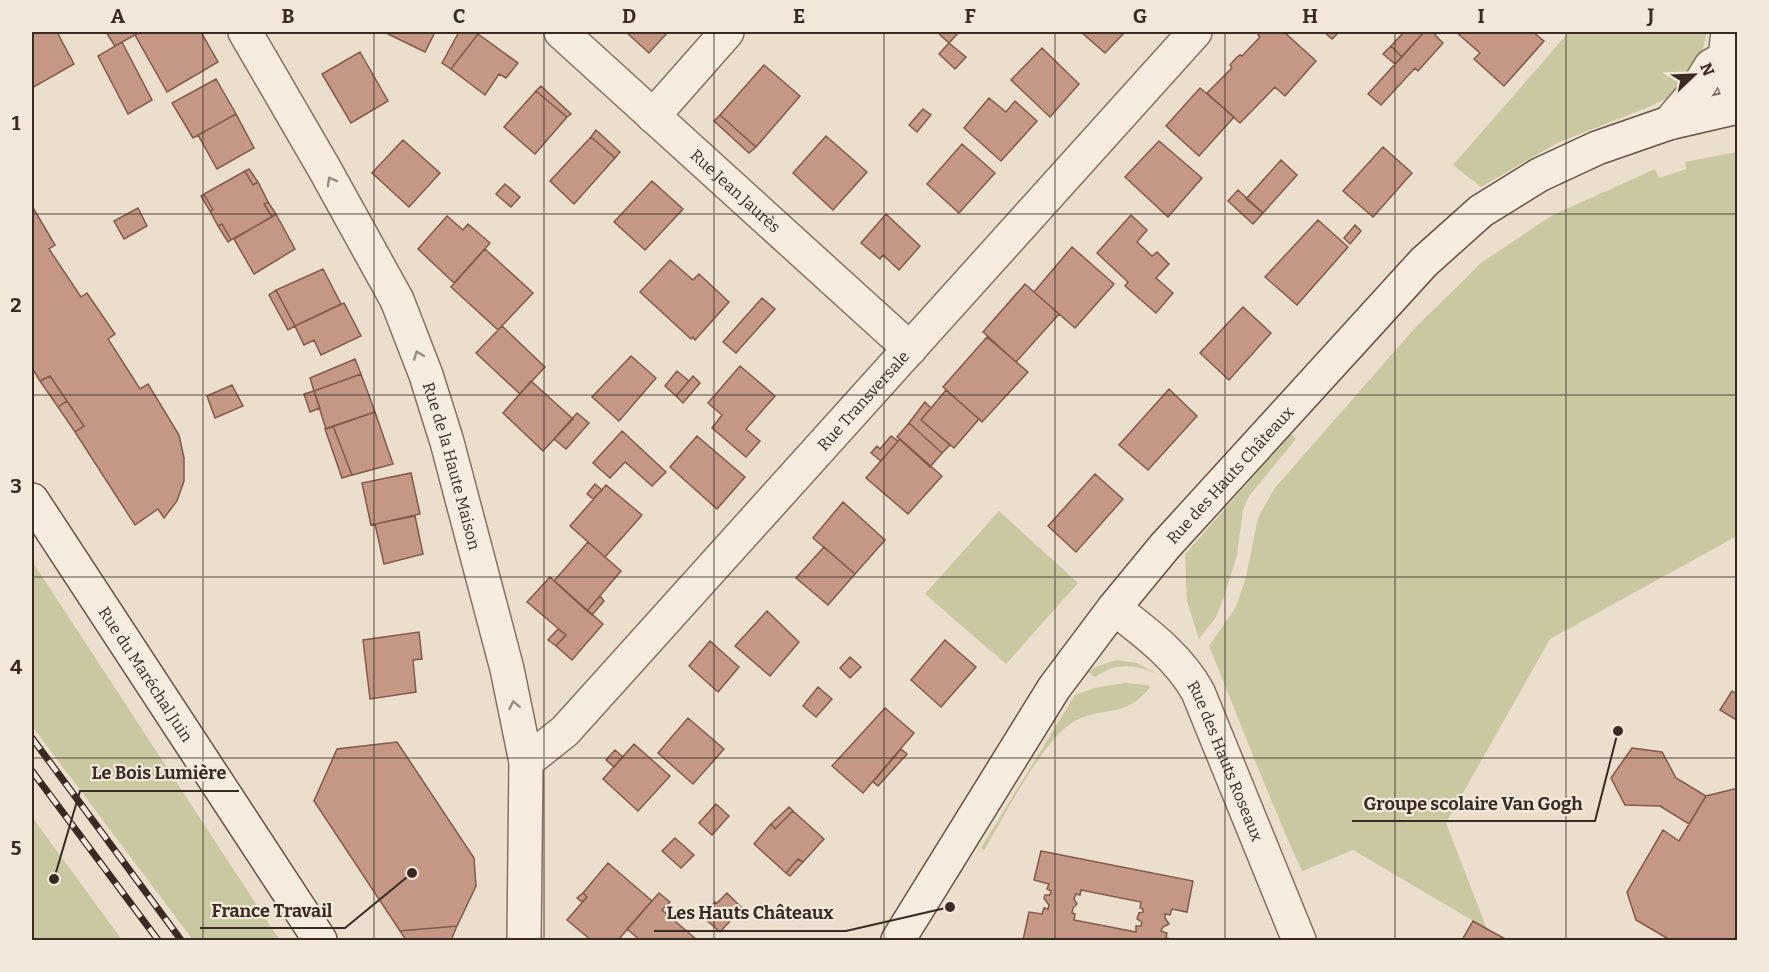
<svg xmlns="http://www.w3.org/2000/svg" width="1769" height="972" viewBox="0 0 1769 972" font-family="Bitter,serif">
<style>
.green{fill:#c9c8a1}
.building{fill:#c59886;stroke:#84594a;stroke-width:1.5;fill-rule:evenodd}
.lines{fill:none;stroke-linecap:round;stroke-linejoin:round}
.street-casing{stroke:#877161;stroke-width:36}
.secondary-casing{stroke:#695244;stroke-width:36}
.street{stroke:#f6ecdf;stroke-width:33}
.secondary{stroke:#f6ecdf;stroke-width:33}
.rail-casing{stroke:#392b23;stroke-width:7}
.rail{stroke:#f3e9db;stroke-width:4.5;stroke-dasharray:14;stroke-linecap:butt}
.oneway{stroke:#988c81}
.grid{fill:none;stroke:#392b23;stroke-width:1.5;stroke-opacity:0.55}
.labels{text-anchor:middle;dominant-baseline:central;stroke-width:4.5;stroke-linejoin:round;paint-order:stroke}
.street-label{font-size:16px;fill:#392b23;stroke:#f3e9db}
.leader{fill:none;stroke:#392b23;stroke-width:2}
.callout-dot{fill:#392b23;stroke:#f3e9db;stroke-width:2}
.callout-label{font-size:18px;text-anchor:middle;font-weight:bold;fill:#392b23;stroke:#f3e9db;stroke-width:4.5;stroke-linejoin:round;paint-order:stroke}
.neatline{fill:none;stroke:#392b23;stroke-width:2}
.grid-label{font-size:20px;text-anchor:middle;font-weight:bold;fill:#392b23}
</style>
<rect width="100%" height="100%" fill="#ebdecc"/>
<path class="green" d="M 1569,32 L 1706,32 L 1706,35 L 1701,57 L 1675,94 L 1651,106 L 1557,143 L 1481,187 L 1453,165 Z
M 1737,152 L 1737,536 L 1550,639 L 1446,823 L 1487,929 L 1353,850 L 1302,871 C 1268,797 1240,721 1209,646 L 1236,607 L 1246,577 L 1258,518 L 1274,489 L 1415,328 L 1481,263 L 1553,215 L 1655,169 L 1659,178 L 1686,169 L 1685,162 Z
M 1291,434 L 1296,439 L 1249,496 L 1243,510 L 1237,555 L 1225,594 L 1216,617 L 1199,639 L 1187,601 L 1185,554 Z
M 999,511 L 1078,583 L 1006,664 L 925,594 Z
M 32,561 L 271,927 L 280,940 L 193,940 L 32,726 Z
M 1117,660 L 1137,663 L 1157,674 C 1132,664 1118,662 1095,677 L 1088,672 L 1095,667 Z
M 1125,683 L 1148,685 L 1150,687 C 1126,720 1101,705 1073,722 C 1042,741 1004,817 984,850 L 981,848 L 1075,695 L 1094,688 Z
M 32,817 L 122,940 L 32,940 Z"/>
<path class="building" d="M 32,32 L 58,32 L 57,32 L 74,64 L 32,88 Z
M 106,32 L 140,32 L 115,46 Z
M 140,32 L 201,32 L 218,62 L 167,92 L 135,35 Z
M 384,32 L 435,32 L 425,52 Z
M 459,32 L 475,32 L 478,34 L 451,69 L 442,63 Z
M 626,32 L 668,32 L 649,53 Z
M 937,32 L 959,32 L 949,43 Z
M 1081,32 L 1125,32 L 1105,53 Z
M 1261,32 L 1284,32 L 1316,61 L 1285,96 L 1275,87 L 1240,123 L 1207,93 L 1232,68 L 1230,65 L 1236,58 L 1240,55 L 1242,56 L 1260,37 L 1258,35 Z
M 1324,32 L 1339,32 L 1332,39 Z
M 1404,32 L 1424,32 L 1402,57 L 1391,46 Z
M 1424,32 L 1438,32 L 1435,35 L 1443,43 L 1418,71 L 1415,68 L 1381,105 L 1368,94 Z
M 1456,32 L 1533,32 L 1544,41 L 1504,86 L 1474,59 L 1480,53 Z
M 478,34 L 518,63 L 506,78 L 499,74 L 485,95 L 451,69 Z
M 122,42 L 152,100 L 128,114 L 98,56 Z
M 949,43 L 966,57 L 955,69 L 939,54 Z
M 1391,46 L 1402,57 L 1395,64 L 1383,54 Z
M 1042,48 L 1079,84 L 1050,117 L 1011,80 Z
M 360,52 L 388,101 L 351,123 L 322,74 Z
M 764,65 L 800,96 L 756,147 L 720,115 Z
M 216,79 L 236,114 L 193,138 L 172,103 Z
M 541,86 L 571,114 L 567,117 L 536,91 Z
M 1200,88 L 1234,117 L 1199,156 L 1166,126 Z
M 536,91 L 567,117 L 535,154 L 504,127 Z
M 989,98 L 1006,112 L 1015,101 L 1037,121 L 1001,161 L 964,128 Z
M 923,109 L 931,115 L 917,132 L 909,125 Z
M 236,114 L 254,148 L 217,169 L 198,135 Z
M 720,115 L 756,147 L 749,153 L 714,121 Z
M 596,130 L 620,152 L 615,158 L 591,137 Z
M 826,136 L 867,172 L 833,210 L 793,173 Z
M 591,137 L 615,158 L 574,204 L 550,181 Z
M 403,140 L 440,173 L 409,207 L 372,173 Z
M 1159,141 L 1202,178 L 1168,217 L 1125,177 Z
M 962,144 L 995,173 L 959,213 L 927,184 Z
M 1383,147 L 1412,173 L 1373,217 L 1343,191 Z
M 1281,160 L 1297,175 L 1263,213 L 1246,199 Z
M 249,169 L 258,182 L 253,185 L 245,171 Z
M 245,171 L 253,185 L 258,182 L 268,202 L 264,204 L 272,217 L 231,240 L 222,224 L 218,226 L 210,211 L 213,210 L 204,194 Z
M 652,181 L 683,209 L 645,250 L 614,222 Z
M 505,184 L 520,197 L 511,207 L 496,194 Z
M 1238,190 L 1263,213 L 1253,224 L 1228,201 Z
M 204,194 L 213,210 L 210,211 L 201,196 Z
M 268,202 L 276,214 L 272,217 L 264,204 Z
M 32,206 L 55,245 L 49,249 L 81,297 L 87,293 L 115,334 L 108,339 L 140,389 L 148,384 L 179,435 L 184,458 L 184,481 L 177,501 L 164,518 L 158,509 L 135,525 L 75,432 L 84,426 L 50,376 L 40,381 L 32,368 Z
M 138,208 L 147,226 L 124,239 L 114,221 Z
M 276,214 L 295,249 L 254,274 L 234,239 Z
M 886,214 L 920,246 L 899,270 L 883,255 L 880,259 L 861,243 Z
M 1131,215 L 1147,230 L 1137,242 L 1152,256 L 1157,252 L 1169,264 L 1156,278 L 1173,293 L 1156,313 L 1125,286 L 1128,282 L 1097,253 Z
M 447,216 L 463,230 L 468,224 L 490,243 L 454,283 L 418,249 Z
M 1318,220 L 1348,247 L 1297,305 L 1265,277 Z
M 222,224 L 231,240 L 228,242 L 218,226 Z
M 1355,225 L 1361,231 L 1350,244 L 1344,238 Z
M 1072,247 L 1114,284 L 1075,328 L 1034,292 Z
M 485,249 L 533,293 L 498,330 L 451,287 Z
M 670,260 L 693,280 L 699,274 L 729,302 L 695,340 L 693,337 L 691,339 L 640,292 Z
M 323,269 L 341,304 L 295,326 L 276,290 Z
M 1025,284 L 1059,314 L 1016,362 L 983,332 Z
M 276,290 L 295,326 L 288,330 L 269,295 Z
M 762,298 L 775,309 L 736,353 L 723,342 Z
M 344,303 L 361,336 L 321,355 L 314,340 L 304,345 L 295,326 Z
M 1243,307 L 1271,333 L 1229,380 L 1200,353 Z
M 502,326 L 545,367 L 520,394 L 476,353 Z
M 987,337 L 1028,372 L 982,422 L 943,387 Z
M 631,356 L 656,378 L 619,421 L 592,397 Z
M 355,359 L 361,374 L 314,391 L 310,378 Z
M 740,366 L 775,396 L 746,429 L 760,441 L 746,457 L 712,428 L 722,415 L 708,403 Z
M 677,371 L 689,381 L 676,396 L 665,386 Z
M 361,374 L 375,412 L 326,429 L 314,391 Z
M 50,376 L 67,401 L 58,407 L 40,381 Z
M 693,376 L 700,383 L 683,403 L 676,396 Z
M 531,381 L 573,419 L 543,451 L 503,413 Z
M 232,385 L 243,406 L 215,418 L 207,396 Z
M 1169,389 L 1197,416 L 1148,470 L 1119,445 Z
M 946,390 L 979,419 L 954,448 L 921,420 Z
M 314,391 L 320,408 L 310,412 L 304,394 Z
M 67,401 L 84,426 L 75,432 L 58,407 Z
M 925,402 L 931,408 L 921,420 L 950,445 L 942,453 L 909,423 Z
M 375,412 L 393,464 L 352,475 L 333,426 Z
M 577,413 L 589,423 L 566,449 L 554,439 Z
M 909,423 L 942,453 L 930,467 L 897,437 Z
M 333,426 L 352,475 L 342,478 L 325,429 Z
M 622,431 L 666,472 L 652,486 L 625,462 L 610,478 L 593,463 Z
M 697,436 L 745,477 L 717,509 L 670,467 Z
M 891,436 L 898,441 L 881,461 L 871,453 L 877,446 L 880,449 Z
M 900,439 L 942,476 L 908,514 L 866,478 Z
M 411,473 L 420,514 L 371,525 L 362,483 Z
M 1095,474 L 1123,499 L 1076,552 L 1048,526 Z
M 595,484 L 602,490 L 593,499 L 587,494 Z
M 606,485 L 642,515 L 605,557 L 570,526 Z
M 843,502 L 885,540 L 855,574 L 813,538 Z
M 415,516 L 423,554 L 384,564 L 375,524 Z
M 588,542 L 621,571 L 587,611 L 554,581 Z
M 824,547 L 855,574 L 828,605 L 796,578 Z
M 550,577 L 603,624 L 572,660 L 556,646 L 566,635 L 527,602 Z
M 600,596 L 604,601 L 592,615 L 587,611 Z
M 767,611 L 799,642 L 770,676 L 735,646 Z
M 558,629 L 566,635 L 556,646 L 548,640 Z
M 419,632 L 422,659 L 413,660 L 416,692 L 370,699 L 363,640 Z
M 945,640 L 976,667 L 941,707 L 911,680 Z
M 710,641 L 739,667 L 718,692 L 689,666 Z
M 850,657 L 861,667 L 850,678 L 840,668 Z
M 818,687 L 832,699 L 816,717 L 803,706 Z
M 1732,691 L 1738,695 L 1738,721 L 1720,710 Z
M 885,708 L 914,733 L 863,793 L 832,766 Z
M 688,718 L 724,749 L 693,784 L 658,753 Z
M 397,742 L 474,858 L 476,886 L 457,926 L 400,931 L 314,801 L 337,749 Z
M 634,744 L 670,776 L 638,811 L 603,779 Z
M 1632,748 L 1662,752 L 1676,778 L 1706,796 L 1689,824 L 1660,806 L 1625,805 L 1611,778 Z
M 901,749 L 907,754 L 878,786 L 873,782 Z
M 615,750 L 623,757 L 614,767 L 606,760 Z
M 1734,789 L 1738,791 L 1738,940 L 1670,940 L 1636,920 L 1627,892 L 1663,830 L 1679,841 L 1706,796 Z
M 716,804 L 729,816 L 712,835 L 699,823 Z
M 789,807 L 793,811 L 775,829 L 771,824 Z
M 793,811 L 824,839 L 803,862 L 798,859 L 786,873 L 754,844 L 771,824 L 775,829 Z
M 675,838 L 694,855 L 681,868 L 662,851 Z
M 1041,851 L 1193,881 L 1187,912 L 1172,909 L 1170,915 L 1165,914 L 1165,918 L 1169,924 L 1163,927 L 1161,931 L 1167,933 L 1166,938 L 1176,940 L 1023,940 L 1029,912 L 1042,914 L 1044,908 L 1048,909 L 1049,905 L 1044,898 L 1045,895 L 1050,895 L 1051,891 L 1047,889 L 1049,884 L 1034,880 ZM 1081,890 L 1141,902 L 1140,908 L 1143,909 L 1143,912 L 1139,913 L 1137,919 L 1142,922 L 1141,926 L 1136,926 L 1136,932 L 1074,920 L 1075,914 L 1072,913 L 1073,908 L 1077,904 L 1074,899 L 1076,894 L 1080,895 Z
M 798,859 L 803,862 L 790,876 L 786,873 Z
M 608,863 L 652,901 L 618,940 L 591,940 L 567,920 L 587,897 L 583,893 Z
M 583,893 L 587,897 L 582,902 L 577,898 Z
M 659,893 L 670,902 L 662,910 L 697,940 L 640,940 L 627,929 Z
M 727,893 L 742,908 L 720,932 L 703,917 L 715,902 L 717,903 Z
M 1473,921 L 1487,929 L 1507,940 L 1462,940 Z
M 457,926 L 451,940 L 406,940 L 400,931 Z"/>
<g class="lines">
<defs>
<g id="street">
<path id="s1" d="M 245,32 L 324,168 L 397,300 L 426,375 L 447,442 L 507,669 L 526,762 L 524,940"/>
<path id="s2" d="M 561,32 L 910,349"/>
<path d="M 1728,32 L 1725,58 L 1738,93"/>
<path d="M 653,116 L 727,32"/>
<path d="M 1669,123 L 1693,95 L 1711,66 L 1725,58"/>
<path id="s3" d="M 1114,608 C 1145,632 1179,657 1198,692 L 1299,940"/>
<path id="s4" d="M 526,762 L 565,731 L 1195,32"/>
</g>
<g id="secondary">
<path id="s5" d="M 32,500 L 320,940"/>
<path id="s6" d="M 898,940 L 1054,688 L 1114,608 L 1165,546 L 1424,262 L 1481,211 L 1539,175 L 1597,148 L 1669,123 L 1738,107"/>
</g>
</defs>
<use href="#street" class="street-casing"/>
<use href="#secondary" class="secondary-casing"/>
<use href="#street" class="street"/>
<use href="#secondary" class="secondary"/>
<defs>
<path id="rail" d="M 32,738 L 181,940
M 32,771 L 158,940"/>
</defs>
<use href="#rail" class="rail-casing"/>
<use href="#rail" class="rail"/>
</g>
<defs><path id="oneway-chevron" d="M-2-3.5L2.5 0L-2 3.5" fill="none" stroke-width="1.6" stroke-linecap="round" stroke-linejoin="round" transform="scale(1.5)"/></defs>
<g class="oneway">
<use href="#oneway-chevron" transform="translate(331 181) rotate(-119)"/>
<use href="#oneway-chevron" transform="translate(418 355) rotate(-111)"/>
<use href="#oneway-chevron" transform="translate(514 705) rotate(-102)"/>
</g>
<path class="grid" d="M 203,32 L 203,940M 374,32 L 374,940M 544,32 L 544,940M 714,32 L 714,940M 884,32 L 884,940M 1055,32 L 1055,940M 1225,32 L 1225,940M 1395,32 L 1395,940M 1566,32 L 1566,940M 32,214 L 1738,214M 32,395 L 1738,395M 32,577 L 1738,577M 32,758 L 1738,758"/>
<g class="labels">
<g class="street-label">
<text stroke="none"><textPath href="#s2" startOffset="236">Rue Jean Jaurès</textPath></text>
<text stroke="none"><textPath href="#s4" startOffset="495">Rue Transversale</textPath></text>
<text stroke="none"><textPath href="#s1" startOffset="483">Rue de la Haute Maison</textPath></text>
<text stroke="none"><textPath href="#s6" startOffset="573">Rue des Hauts Châteaux</textPath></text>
<text stroke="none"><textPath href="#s5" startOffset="208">Rue du Maréchal Juin</textPath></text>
<text stroke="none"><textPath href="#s3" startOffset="194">Rue des Hauts Roseaux</textPath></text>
</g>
</g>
<path class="leader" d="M54 879L80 791H239M1618 731L1595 821H1352M412 873L345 928H200M950 907L846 931H654"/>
<g class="callout-dot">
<circle cx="54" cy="879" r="6"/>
<circle cx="1618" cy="731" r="6"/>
<circle cx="412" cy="873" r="6"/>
<circle cx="950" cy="907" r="6"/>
</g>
<g class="callout-label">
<text x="159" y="779">Le Bois Lumière</text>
<text x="1473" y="810">Groupe scolaire Van Gogh</text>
<text x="272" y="917">France Travail</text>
<text x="750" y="919">Les Hauts Châteaux</text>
</g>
<rect width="1769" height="972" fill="none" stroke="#f3e9db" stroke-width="66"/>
<g transform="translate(1694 75) rotate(67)" stroke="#f3e9db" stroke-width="4.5" paint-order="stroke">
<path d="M0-4.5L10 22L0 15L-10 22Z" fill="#392b23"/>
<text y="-9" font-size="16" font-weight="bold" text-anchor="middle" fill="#392b23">N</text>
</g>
<rect x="33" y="33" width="1703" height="906" class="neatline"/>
<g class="grid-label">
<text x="118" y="23">A</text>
<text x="288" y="23">B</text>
<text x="459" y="23">C</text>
<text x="629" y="23">D</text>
<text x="799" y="23">E</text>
<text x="970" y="23">F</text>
<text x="1140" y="23">G</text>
<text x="1310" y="23">H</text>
<text x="1481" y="23">I</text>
<text x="1651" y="23">J</text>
<text x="16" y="130">1</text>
<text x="16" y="312">2</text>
<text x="16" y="493">3</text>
<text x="16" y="674">4</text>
<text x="16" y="855">5</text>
</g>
</svg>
